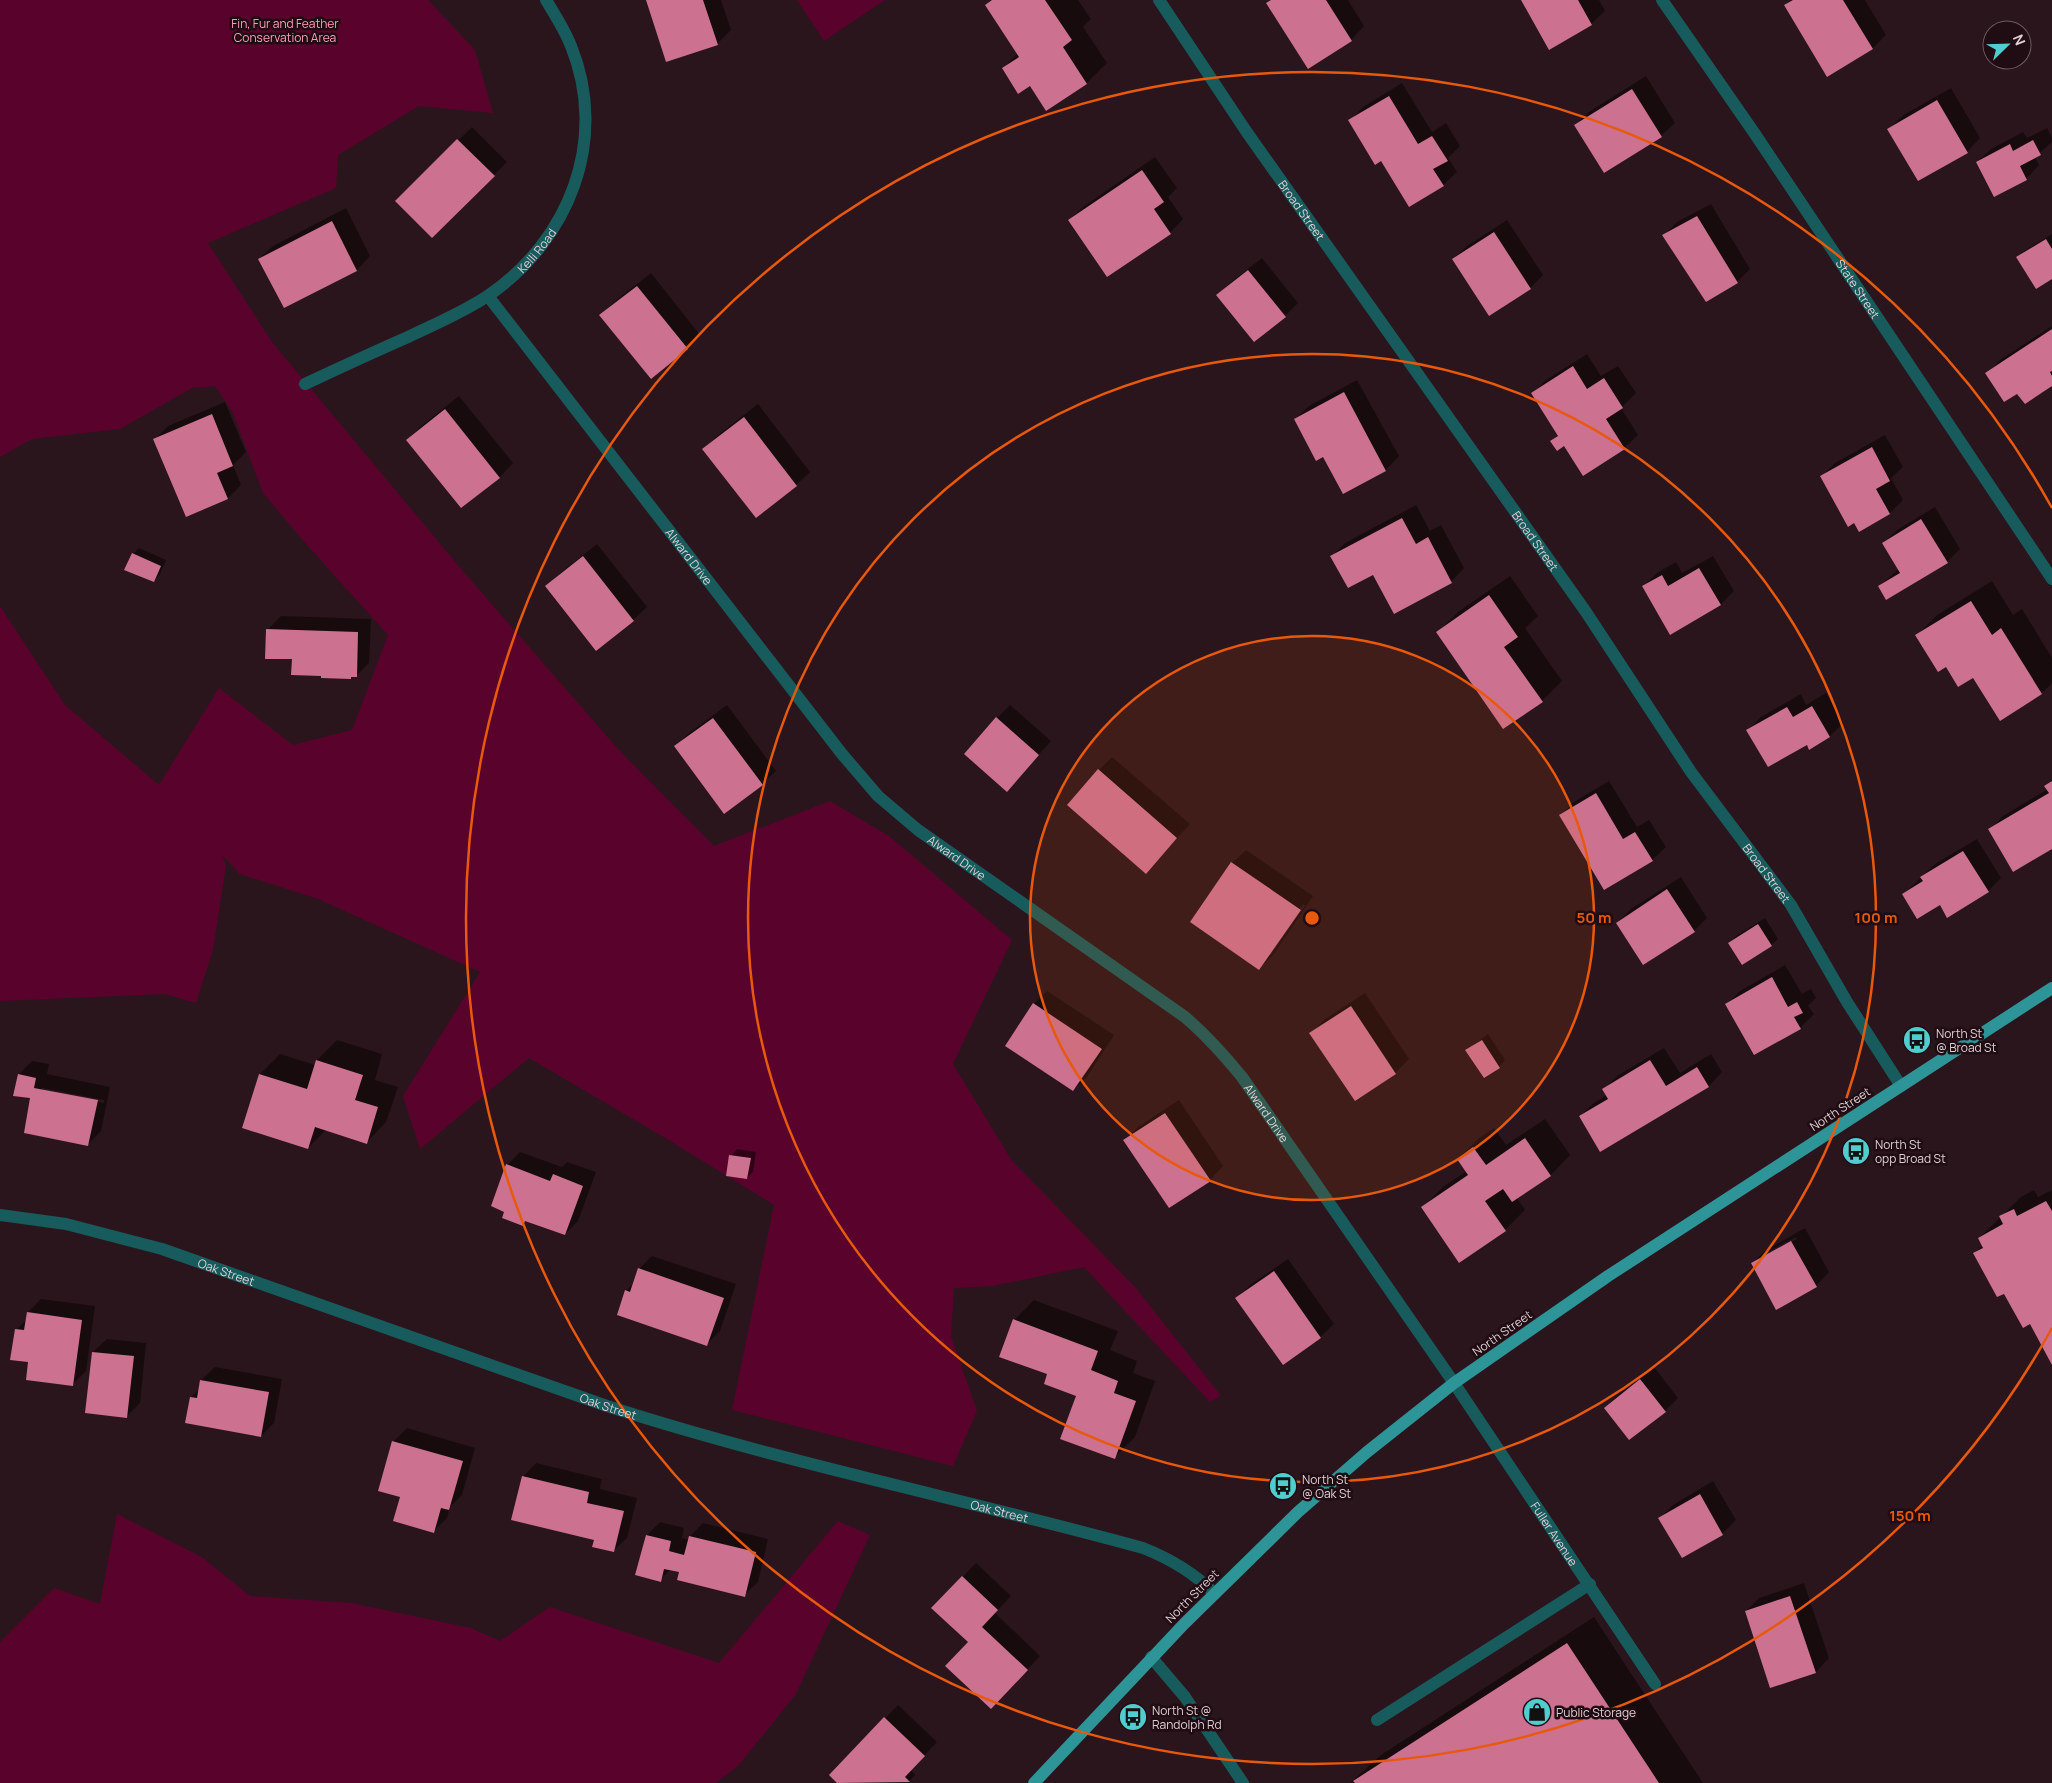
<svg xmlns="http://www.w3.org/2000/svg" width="2052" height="1783" viewBox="0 0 2052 1783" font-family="Manrope,sans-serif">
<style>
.green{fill:#59032c}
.shadow{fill:#0007;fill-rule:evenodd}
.building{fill:#cc718f}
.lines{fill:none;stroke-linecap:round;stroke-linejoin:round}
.minor{stroke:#185b5c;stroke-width:12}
.major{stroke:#2d9497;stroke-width:12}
.ring{fill:none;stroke:#e8590c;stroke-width:2.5}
.labels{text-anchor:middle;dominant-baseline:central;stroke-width:5;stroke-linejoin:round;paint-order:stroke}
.park-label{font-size:12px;fill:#fe9ebc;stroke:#200c13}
.street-label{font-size:12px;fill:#dfd0d4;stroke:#200c13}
.poi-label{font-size:12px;fill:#dfd0d4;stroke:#200c13;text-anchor:start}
.centre{fill:#e8590c;stroke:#200c13;stroke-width:2.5}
.ring-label{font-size:15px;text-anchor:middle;font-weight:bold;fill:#e8590c;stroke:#200c13;stroke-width:5;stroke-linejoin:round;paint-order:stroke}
</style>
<rect width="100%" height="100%" fill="#2b151c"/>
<path class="green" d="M 0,0 L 428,0 L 475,50 L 493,113 L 419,106 L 338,155 L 336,188 L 208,243 L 272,342 L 462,570 L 618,749 L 714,846 L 830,801 L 889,836 L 1012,940 L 953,1064 L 1012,1161 L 1136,1288 L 1221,1396 L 1210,1402 L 1084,1267 L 993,1286 L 954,1288 L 951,1336 L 977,1411 L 953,1466 L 732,1410 L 774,1205 L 662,1136 L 529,1058 L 420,1149 L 403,1096 L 480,972 L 318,899 L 240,874 L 222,855 L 226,865 L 213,950 L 196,1003 L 165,994 L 0,1001 L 0,606 L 65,705 L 159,785 L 219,688 L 293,745 L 352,730 L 388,635 L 307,545 L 263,493 L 232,411 L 215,386 L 192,388 L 120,429 L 32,439 L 0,457 Z
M 797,0 L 885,0 L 824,41 Z
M 117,1514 L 202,1557 L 250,1596 L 351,1603 L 471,1628 L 500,1641 L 550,1607 L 719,1663 L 838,1521 L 870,1535 L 796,1694 L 739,1765 L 716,1783 L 0,1783 L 0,1642 L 54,1588 L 100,1604 Z"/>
<path class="shadow" d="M 647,0 L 721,0 L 731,30 L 718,43 L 667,60 Z
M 991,0 L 1078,0 L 1091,19 L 1083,27 L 1107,63 L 1087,83 L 1046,110 L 1030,85 L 1003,68 L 1018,53 L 986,5 Z
M 1271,0 L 1348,0 L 1364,26 L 1351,40 L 1268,3 Z
M 1522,0 L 1599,0 L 1605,11 L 1591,24 Z
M 1791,0 L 1865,0 L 1886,35 L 1873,48 L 1828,76 L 1785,5 Z
M 1646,76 L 1675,123 L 1661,136 L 1604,171 L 1575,125 L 1589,112 Z
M 1402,83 L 1432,132 L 1446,123 L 1460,146 L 1448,158 L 1457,172 L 1443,185 L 1382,160 L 1350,121 L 1363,107 Z
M 1951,88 L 1980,138 L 1967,152 L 1889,129 L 1902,116 Z
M 472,127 L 507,162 L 432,236 L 397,201 Z
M 2047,128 L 2052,138 L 2052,142 L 2035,157 L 2039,165 L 2026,179 L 1977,162 L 1991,149 L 2023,132 L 2027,138 Z
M 1155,157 L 1177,188 L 1168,197 L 1183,219 L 1170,233 L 1070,220 L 1083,207 Z
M 1711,204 L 1750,269 L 1737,282 L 1664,235 L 1677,222 Z
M 346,208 L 370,256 L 357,270 L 284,307 L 259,259 L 273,246 Z
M 1507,220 L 1543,275 L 1530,288 L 1453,259 L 1467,246 Z
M 2052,234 L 2052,278 L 2018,258 L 2024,251 Z
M 1262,258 L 1298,303 L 1285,316 L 1218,295 L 1231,282 Z
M 651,273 L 700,335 L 687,348 L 601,315 L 614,302 Z
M 2052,326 L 2052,384 L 2018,392 L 1987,374 L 2000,360 Z
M 1587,354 L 1601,376 L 1618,366 L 1636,393 L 1621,408 L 1638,435 L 1624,448 L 1552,441 L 1559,434 L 1533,393 L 1546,380 Z
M 1357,380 L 1399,456 L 1386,470 L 1344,492 L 1323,455 L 1295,419 L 1309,406 Z
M 459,396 L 513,463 L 500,477 L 461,507 L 407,440 L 420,427 Z
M 225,402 L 246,452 L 233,465 L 241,485 L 228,498 L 187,515 L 155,439 L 168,426 Z
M 758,404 L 810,472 L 796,485 L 756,516 L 704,449 L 717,436 Z
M 1885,435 L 1903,467 L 1891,478 L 1903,500 L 1890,513 L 1822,476 L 1835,463 Z
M 1416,505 L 1430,531 L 1441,525 L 1464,568 L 1451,582 L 1373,573 L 1332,556 L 1345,543 Z
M 1935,507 L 1960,549 L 1947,562 L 1879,586 L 1899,569 L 1883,544 L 1897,530 Z
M 597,544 L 647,607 L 633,620 L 597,649 L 547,586 L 560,573 Z
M 139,548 L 166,560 L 160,574 L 154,581 L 133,554 Z
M 1713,556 L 1734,591 L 1721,604 L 1671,633 L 1644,586 L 1657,573 L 1676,562 L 1682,573 Z
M 1510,576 L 1538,616 L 1525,628 L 1562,681 L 1542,701 L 1438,632 L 1458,612 Z
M 1992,581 L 2013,615 L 2022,609 L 2052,658 L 2052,683 L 2042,693 L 1974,676 L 1917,635 L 1937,615 Z
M 281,616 L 371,619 L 369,663 L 356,676 L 351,678 L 293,658 L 267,630 Z
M 1826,693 L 1843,723 L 1830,736 L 1810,748 L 1807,744 L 1748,730 L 1761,717 L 1801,694 L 1806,705 Z
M 727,705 L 776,771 L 762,784 L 676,747 L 689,733 Z
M 1010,705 L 1051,741 L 1007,790 L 997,718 Z
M 1112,757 L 1190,824 L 1146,872 L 1099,770 Z
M 2052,780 L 2052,848 L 1990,830 L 2003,816 L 2048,789 L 2046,786 Z
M 1609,781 L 1637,827 L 1649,820 L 1666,847 L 1652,860 L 1560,815 L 1574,802 Z
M 1977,839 L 2001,878 L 1988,891 L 1940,903 L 1904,894 L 1935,864 Z
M 1246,850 L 1313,896 L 1273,955 L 1259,968 L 1232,863 ZM 1303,904 L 1305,906 L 1271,955 L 1268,955 Z
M 1681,877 L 1707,918 L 1694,931 L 1617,923 L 1631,909 Z
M 1765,918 L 1778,939 L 1771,945 L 1730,943 L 1736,936 Z
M 1785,965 L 1802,994 L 1811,989 L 1816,998 L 1808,1006 L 1814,1014 L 1800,1028 L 1754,1054 L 1727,1004 L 1740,991 Z
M 1047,991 L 1114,1035 L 1087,1077 L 1073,1090 L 1034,1004 Z
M 1365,993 L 1409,1059 L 1395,1073 L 1355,1099 L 1311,1033 L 1324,1020 Z
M 1488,1034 L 1505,1060 L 1499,1067 L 1467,1050 Z
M 337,1040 L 382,1054 L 375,1080 L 398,1087 L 386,1122 L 366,1143 L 326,1130 L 308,1148 L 243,1127 L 260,1074 L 280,1054 L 315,1065 L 317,1060 Z
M 1664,1048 L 1680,1073 L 1711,1054 L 1722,1072 L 1709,1086 L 1601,1150 L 1580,1116 L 1594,1103 L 1607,1095 L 1604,1089 L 1617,1076 Z
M 32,1061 L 49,1064 L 47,1074 L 110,1087 L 101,1131 L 88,1144 L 32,1097 L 19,1074 ZM 42,1088 L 104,1100 L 104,1103 L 42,1090 Z
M 1179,1100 L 1223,1166 L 1210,1180 L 1125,1140 L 1138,1127 Z
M 1545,1119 L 1570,1155 L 1550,1176 L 1517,1198 L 1525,1210 L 1505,1230 L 1423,1207 L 1443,1187 L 1467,1171 L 1458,1159 L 1478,1139 L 1494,1128 L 1506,1145 Z
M 737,1149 L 756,1152 L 753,1172 L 747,1178 L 731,1156 Z
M 520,1152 L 562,1167 L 567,1162 L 596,1172 L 578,1221 L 565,1234 L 526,1220 L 522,1224 L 506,1211 L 507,1165 Z
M 2034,1190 L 2038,1197 L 2052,1190 L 2052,1361 L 2031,1323 L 1975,1253 L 1983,1245 L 1979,1238 L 2021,1197 Z
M 1805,1228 L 1829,1272 L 1816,1286 L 1752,1263 L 1766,1250 ZM 1796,1237 L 1797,1239 L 1766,1256 L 1766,1253 Z
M 652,1256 L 736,1284 L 720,1331 L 707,1344 L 626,1291 L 635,1282 L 639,1269 Z
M 1288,1259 L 1334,1324 L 1320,1337 L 1237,1298 L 1250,1285 Z
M 41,1299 L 95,1306 L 86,1371 L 72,1385 L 30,1361 L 16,1330 L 27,1319 L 28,1312 Z
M 1034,1300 L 1118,1331 L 1110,1350 L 1137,1361 L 1133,1373 L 1155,1381 L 1135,1437 L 1115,1457 L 1078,1395 L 1049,1374 L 1014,1320 Z
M 107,1339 L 146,1343 L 140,1403 L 126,1417 L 93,1352 Z
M 215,1367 L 282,1379 L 274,1423 L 261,1436 L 191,1397 L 200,1389 L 201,1380 Z
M 1654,1367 L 1678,1398 L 1665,1411 L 1605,1408 L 1619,1394 Z
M 407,1428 L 475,1448 L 462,1495 L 450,1507 L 447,1518 L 433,1532 L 401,1497 L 393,1442 Z
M 536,1463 L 602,1479 L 600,1489 L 637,1498 L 627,1538 L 613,1551 L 595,1539 L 523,1477 Z
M 1713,1481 L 1736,1520 L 1722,1534 L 1682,1556 L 1660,1518 L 1673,1505 Z
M 660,1522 L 684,1528 L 682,1538 L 689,1540 L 690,1536 L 703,1523 L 768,1539 L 758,1582 L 744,1595 L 671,1569 L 660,1580 L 647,1535 Z
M 976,1563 L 1011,1596 L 995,1613 L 1040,1656 L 1004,1694 L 969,1642 L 933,1608 Z
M 1804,1583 L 1829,1658 L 1816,1672 L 1771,1687 L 1746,1611 L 1759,1598 Z
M 1594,1617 L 1703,1783 L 1350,1783 L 1381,1755 Z
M 898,1705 L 937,1742 L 911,1770 L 915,1775 L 908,1783 L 839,1783 L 831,1775 Z"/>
<path class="building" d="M 646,0 L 703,0 L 718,45 L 666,62 Z
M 992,0 L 1045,0 L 1072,40 L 1063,47 L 1087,84 L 1046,111 L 1030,86 L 1018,94 L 1002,68 L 1019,57 L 985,5 Z
M 1271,0 L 1326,0 L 1352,41 L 1308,69 L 1266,3 Z
M 1521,0 L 1578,0 L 1592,25 L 1549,50 Z
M 1793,0 L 1843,0 L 1873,49 L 1827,77 L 1784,5 Z
M 1632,89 L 1662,137 L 1604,173 L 1574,125 Z
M 1389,96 L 1418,144 L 1432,136 L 1448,161 L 1433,169 L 1444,186 L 1409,207 L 1381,161 L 1375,165 L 1348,120 Z
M 1937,100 L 1968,153 L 1918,181 L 1887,129 Z
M 457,139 L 495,176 L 432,238 L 395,201 Z
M 2033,140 L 2041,155 L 2020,166 L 2027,180 L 1994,197 L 1976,162 L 2010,144 L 2013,151 Z
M 1142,170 L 1164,202 L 1154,209 L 1171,234 L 1107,277 L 1068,220 Z
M 1697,216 L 1738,283 L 1706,302 L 1662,235 Z
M 332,221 L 357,271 L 284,308 L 258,259 Z
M 1494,232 L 1531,289 L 1489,316 L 1452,259 Z
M 2046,239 L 2052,249 L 2052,279 L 2036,289 L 2016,257 Z
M 1248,270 L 1286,317 L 1254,342 L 1216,295 Z
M 637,286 L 688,349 L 651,379 L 599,315 Z
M 2052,329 L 2052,371 L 2050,372 L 2052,376 L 2052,386 L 2025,404 L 2017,394 L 2004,402 L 1985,373 Z
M 1573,366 L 1587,389 L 1604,378 L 1623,408 L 1606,419 L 1625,449 L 1583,476 L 1564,446 L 1557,451 L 1550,441 L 1558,436 L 1531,393 Z
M 1344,392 L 1386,471 L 1343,494 L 1323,457 L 1316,461 L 1294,419 Z
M 445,409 L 500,478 L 461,508 L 406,440 Z
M 212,414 L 233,466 L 217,473 L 228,499 L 186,517 L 153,439 Z
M 744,417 L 797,486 L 756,518 L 702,449 Z
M 1872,447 L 1890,481 L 1876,489 L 1890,514 L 1859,532 L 1854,523 L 1848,527 L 1820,476 Z
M 1402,518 L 1416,544 L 1428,537 L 1452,583 L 1394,614 L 1373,575 L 1348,588 L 1330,556 Z
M 1921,519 L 1948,563 L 1886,600 L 1878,586 L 1900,573 L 1882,543 Z
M 132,553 L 161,566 L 154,582 L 124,570 Z
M 583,556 L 634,621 L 596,651 L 545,586 Z
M 1699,568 L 1721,605 L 1670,635 L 1642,586 L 1662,575 L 1668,586 Z
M 1489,595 L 1518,637 L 1504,647 L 1543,702 L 1503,729 L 1436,632 Z
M 1971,601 L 1992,635 L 2001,628 L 2042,694 L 2000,721 L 1973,678 L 1958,687 L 1946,667 L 1938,672 L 1915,635 Z
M 266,629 L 358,632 L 357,677 L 351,677 L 351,679 L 321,678 L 321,676 L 291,675 L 292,659 L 265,659 Z
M 1812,706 L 1830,737 L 1809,750 L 1807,745 L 1768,767 L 1746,730 L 1787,707 L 1793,717 Z
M 996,717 L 1039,755 L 1007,792 L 964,754 Z
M 713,718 L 763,785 L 724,814 L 674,746 Z
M 1098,769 L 1177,838 L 1146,874 L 1067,805 Z
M 2052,781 L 2052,849 L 2013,872 L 1988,829 L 2049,793 L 2044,786 Z
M 1596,793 L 1623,839 L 1635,832 L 1653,861 L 1604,890 L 1559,815 Z
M 1963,851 L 1989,892 L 1947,918 L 1940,905 L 1917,919 L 1902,894 L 1923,881 L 1920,877 Z
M 1231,862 L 1301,910 L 1259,970 L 1190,922 Z
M 1667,889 L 1695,932 L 1643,965 L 1616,923 Z
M 1758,924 L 1772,946 L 1742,965 L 1728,943 Z
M 1772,977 L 1788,1007 L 1797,1002 L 1803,1013 L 1794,1017 L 1801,1029 L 1754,1055 L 1725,1004 Z
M 1033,1003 L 1102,1049 L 1073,1091 L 1005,1046 Z
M 1351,1006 L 1396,1074 L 1355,1101 L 1309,1033 Z
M 1482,1040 L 1500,1068 L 1484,1078 L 1465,1050 Z
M 316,1060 L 363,1075 L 355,1100 L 378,1107 L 367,1144 L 315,1127 L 308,1149 L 242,1128 L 259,1074 L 307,1089 Z
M 1650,1060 L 1666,1086 L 1697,1067 L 1709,1087 L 1600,1152 L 1579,1116 L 1608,1099 L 1602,1089 Z
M 18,1074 L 36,1078 L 34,1088 L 98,1100 L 88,1146 L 24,1133 L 30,1098 L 13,1096 Z
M 1165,1113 L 1211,1181 L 1169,1208 L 1123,1140 Z
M 1525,1138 L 1551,1176 L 1512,1202 L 1503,1189 L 1485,1201 L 1506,1231 L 1459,1263 L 1421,1207 L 1468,1175 L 1457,1159 L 1473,1147 L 1486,1165 Z
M 729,1155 L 751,1158 L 747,1179 L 726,1176 Z
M 506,1164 L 550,1181 L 553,1174 L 583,1186 L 565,1235 L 525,1221 L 523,1226 L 502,1218 L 504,1212 L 491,1206 Z
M 2046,1201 L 2052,1211 L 2052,1365 L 2030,1324 L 2023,1328 L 2004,1294 L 1997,1297 L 1973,1253 L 1983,1248 L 1978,1238 L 2003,1224 L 1999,1216 L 2014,1209 L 2017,1216 Z
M 1791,1241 L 1817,1287 L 1776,1310 L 1751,1263 Z
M 638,1268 L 724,1298 L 707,1346 L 617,1315 L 625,1290 L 630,1292 Z
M 1274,1271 L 1321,1338 L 1283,1365 L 1235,1298 Z
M 27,1312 L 82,1320 L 73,1386 L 26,1380 L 28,1362 L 10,1360 L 15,1329 L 24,1330 Z
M 1013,1319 L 1098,1351 L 1091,1370 L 1118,1381 L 1114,1393 L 1136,1401 L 1115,1459 L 1060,1439 L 1076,1396 L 1044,1384 L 1047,1374 L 999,1357 Z
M 92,1352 L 134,1356 L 127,1418 L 85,1413 Z
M 1640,1379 L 1666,1412 L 1629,1440 L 1604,1408 Z
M 200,1380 L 269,1392 L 261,1437 L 185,1423 L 190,1397 L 197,1398 Z
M 392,1441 L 463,1461 L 449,1510 L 441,1508 L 434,1533 L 393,1521 L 400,1497 L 378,1491 Z
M 522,1476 L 589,1492 L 587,1503 L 624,1511 L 614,1552 L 592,1547 L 594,1540 L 511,1520 Z
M 1700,1494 L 1723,1535 L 1682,1558 L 1658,1518 Z
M 646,1535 L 671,1541 L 669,1551 L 684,1555 L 689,1536 L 756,1552 L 745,1597 L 677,1580 L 679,1572 L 664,1569 L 661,1582 L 635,1575 Z
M 962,1576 L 998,1610 L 982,1627 L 1028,1670 L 991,1709 L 945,1666 L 968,1642 L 931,1608 Z
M 1790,1596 L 1816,1673 L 1770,1688 L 1745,1611 Z
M 1567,1643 L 1659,1783 L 1355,1783 L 1353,1781 Z
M 884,1717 L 925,1756 L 905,1777 L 910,1782 L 837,1783 L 829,1775 Z"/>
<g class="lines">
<g class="minor">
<path id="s1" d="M 1159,0 L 1246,131 L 1586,612 L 1691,772 L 1791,905 L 1847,1002 L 1901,1086"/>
<path id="s2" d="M 1662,0 L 1755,134 L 2052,579"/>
<path id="s3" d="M 488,296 L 842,754 L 878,796 L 918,830 L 1185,1017 C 1206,1035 1224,1055 1242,1077 L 1454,1383 L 1655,1684"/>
<path id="s4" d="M 305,384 C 339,368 374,352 408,337 C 435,324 464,312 489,295 C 569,240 609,140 571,46 C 565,30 555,15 546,0"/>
<path id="s5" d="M 0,1215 L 66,1224 L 162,1249 L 607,1406 C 784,1463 965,1499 1143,1548 C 1171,1559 1193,1572 1214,1593"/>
<path d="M 1151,1657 L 1185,1697 L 1243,1783"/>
<path d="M 1377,1720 L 1590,1584"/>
</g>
<path class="major" d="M 1034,1783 L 1184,1624 L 1298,1512 L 1367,1452 L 1454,1383 L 1608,1276 L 2052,988"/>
</g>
<circle cx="1312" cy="918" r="282" fill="#e8590c" fill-opacity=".12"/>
<g class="ring">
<circle cx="1312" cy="918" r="282"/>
<circle cx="1312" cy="918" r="564"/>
<path d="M2052 1328A846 846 0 1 1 2052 508"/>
</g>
<defs>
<symbol id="bus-disc" viewBox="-11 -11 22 22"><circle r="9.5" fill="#52cdcf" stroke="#200c13"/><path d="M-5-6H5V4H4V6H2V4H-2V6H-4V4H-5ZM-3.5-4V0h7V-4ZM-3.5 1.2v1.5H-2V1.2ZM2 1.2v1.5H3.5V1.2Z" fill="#111"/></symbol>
<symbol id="shop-disc" viewBox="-11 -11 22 22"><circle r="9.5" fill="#52cdcf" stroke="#200c13"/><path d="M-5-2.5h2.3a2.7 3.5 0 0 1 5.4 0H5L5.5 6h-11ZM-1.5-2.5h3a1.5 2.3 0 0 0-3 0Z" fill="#111"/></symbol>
</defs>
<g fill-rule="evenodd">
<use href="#bus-disc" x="1901" y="1024" width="32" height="32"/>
<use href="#bus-disc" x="1840" y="1135" width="32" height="32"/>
<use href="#bus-disc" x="1267" y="1470" width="32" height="32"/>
<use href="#shop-disc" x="1521" y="1696" width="32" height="32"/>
<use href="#bus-disc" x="1117" y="1701" width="32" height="32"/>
</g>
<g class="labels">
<g class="park-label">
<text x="285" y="23">Fin, Fur and Feather<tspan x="285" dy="14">Conservation Area</tspan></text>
</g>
<g class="street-label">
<text stroke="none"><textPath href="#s1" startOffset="254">Broad Street</textPath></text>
<text stroke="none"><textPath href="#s4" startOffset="270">Kelli Road</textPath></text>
<text stroke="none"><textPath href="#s2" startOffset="349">State Street</textPath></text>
<text stroke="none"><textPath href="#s1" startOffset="659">Broad Street</textPath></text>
<text stroke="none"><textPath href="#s3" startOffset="329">Alward Drive</textPath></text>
<text stroke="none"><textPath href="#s3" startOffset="734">Alward Drive</textPath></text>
<text stroke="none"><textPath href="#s1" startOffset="1064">Broad Street</textPath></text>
<text transform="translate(1840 1109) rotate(-33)">North Street</text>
<text stroke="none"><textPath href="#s3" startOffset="1139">Alward Drive</textPath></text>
<text stroke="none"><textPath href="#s5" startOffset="234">Oak Street</textPath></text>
<text transform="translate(1502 1333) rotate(-35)">North Street</text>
<text stroke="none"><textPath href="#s5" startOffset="639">Oak Street</textPath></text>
<text stroke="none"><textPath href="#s5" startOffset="1044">Oak Street</textPath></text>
<text stroke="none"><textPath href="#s3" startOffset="1649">Fuller Avenue</textPath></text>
<text transform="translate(1192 1596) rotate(-45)">North Street</text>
</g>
<g class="poi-label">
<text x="1936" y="1033">North St<tspan x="1936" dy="14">@ Broad St</tspan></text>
<text x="1875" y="1144">North St<tspan x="1875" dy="14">opp Broad St</tspan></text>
<text x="1302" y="1479">North St<tspan x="1302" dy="14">@ Oak St</tspan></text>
<text x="1152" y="1710">North St @<tspan x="1152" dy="14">Randolph Rd</tspan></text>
<text x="1556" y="1712">Public Storage</text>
</g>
</g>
<circle cx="1312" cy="918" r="8" class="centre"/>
<g class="ring-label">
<text x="1594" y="923">50 m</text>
<text x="1876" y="923">100 m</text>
<text x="1910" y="1521">150 m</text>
</g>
<g transform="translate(2007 45) rotate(67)"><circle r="24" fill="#200c13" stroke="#6c5a60"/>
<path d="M0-4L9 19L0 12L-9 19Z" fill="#52cdcf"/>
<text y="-8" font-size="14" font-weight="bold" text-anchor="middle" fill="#dfd0d4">N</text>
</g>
</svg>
